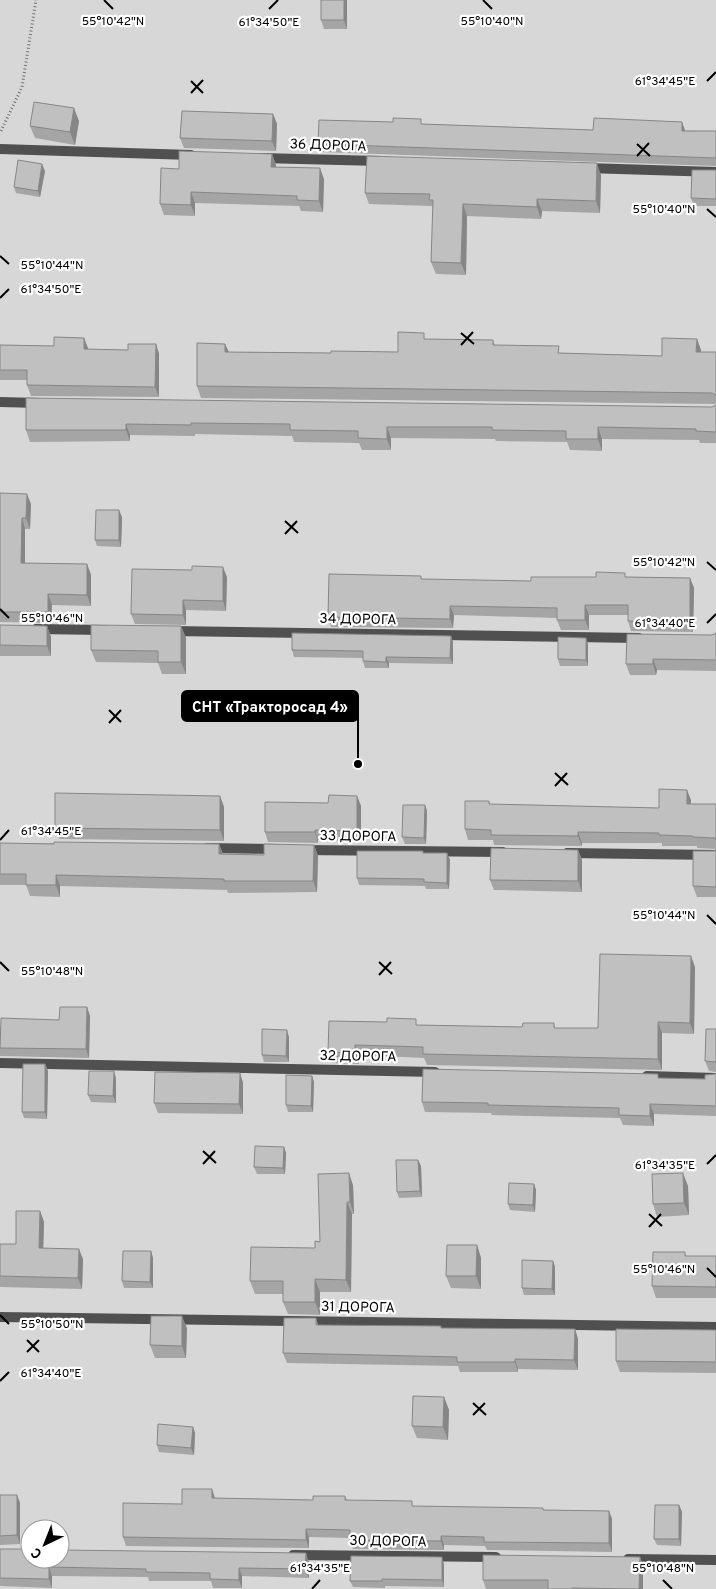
<svg xmlns="http://www.w3.org/2000/svg" width="716" height="1589" viewBox="0 0 716 1589" font-family="Overpass,sans-serif">
<style>
.green{fill:#d7d7d7;fill-rule:evenodd}
.lines{fill:none;stroke-linecap:round;stroke-linejoin:round}
.path{stroke:#727272;stroke-width:3;stroke-dasharray:1 2.5;stroke-linecap:butt}
.service{stroke:#505050;stroke-width:10}
.wall{fill:#a5a5a5}
.shaded-wall{fill:#868686}
.building{fill:#c0c0c0;stroke:#868686}
.ticks{fill:none;stroke:#000;stroke-width:2}
.labels{text-anchor:middle;dominant-baseline:central;stroke-width:4.5;stroke-linejoin:round;paint-order:stroke}
.street-label{font-size:14px;fill:#000;stroke:#fff}
.ticks-label{font-size:12px;text-anchor:middle;fill:#000;stroke:#fff;stroke-width:4.5;stroke-linejoin:round;paint-order:stroke}
.leader{fill:none;stroke:#000;stroke-width:2}
.callout-dot{fill:#000;stroke:#fff;stroke-width:2}
.callout{fill:#000;stroke:#000;stroke-width:2}
.callout-label{font-size:15px;text-anchor:middle;font-weight:bold;fill:#fff}
</style>
<rect width="100%" height="100%" fill="#fff"/>
<path class="green" d="M 0,0 L 716,0 L 716,1589 L 0,1589 ZM 30,1529 L 60,1529 L 60,1559 L 30,1559 Z"/>
<g class="lines">
<path class="path" d="M 1,131 L 22,87 L 36,0"/>
<path class="service" d="M 0,149 L 191,155
M 261,158 L 379,161
M 586,168 L 716,172
M 0,402 L 40,403
M 36,629 L 104,630
M 171,631 L 639,638
M 207,848 L 278,849
M 302,850 L 503,852
M 567,853 L 716,855
M 0,1063 L 435,1072
M 647,1076 L 716,1078
M 0,1317 L 716,1327
M 293,1555 L 496,1557
M 628,1559 L 716,1560"/>
</g>
<path class="wall" d="M 321,0 L 347,0 L 347,29 L 324,29 L 321,20 Z
M 273,114 L 277,124 L 276,151 L 184,148 L 180,138 Z
M 79,121 L 75,145 L 35,138 L 30,126 Z
M 393,122 L 423,124 L 593,130 L 716,131 L 716,166 L 321,152 L 318,144 Z
M 272,154 L 276,165 L 275,167 L 324,179 L 323,212 L 301,211 L 299,206 L 195,203 L 195,216 L 164,215 L 160,204 L 179,169 Z
M 716,170 L 716,206 L 694,206 L 691,198 Z
M 45,171 L 40,197 L 16,193 L 14,187 Z
M 601,175 L 600,213 L 542,211 L 541,219 L 467,216 L 466,275 L 436,274 L 431,262 L 433,209 L 432,206 L 369,204 L 365,193 Z
M 84,338 L 88,350 L 128,350 L 156,344 L 159,354 L 159,397 L 31,396 L 27,385 L 27,380 L 0,380 L 0,345 L 54,346 Z
M 426,339 L 493,340 L 495,345 L 561,353 L 662,356 L 697,339 L 701,352 L 716,352 L 716,404 L 201,398 L 197,386 L 225,344 L 229,352 L 331,353 L 398,352 Z
M 26,398 L 712,407 L 716,405 L 716,443 L 700,443 L 699,440 L 602,439 L 602,451 L 570,450 L 567,442 L 496,441 L 495,439 L 391,438 L 391,450 L 362,450 L 359,443 L 294,442 L 292,436 L 195,434 L 195,436 L 130,435 L 130,441 L 30,442 L 26,430 Z
M 0,493 L 31,504 L 30,529 L 25,529 L 25,563 L 87,564 L 91,575 L 91,606 L 52,605 L 51,623 L 0,622 Z
M 122,517 L 121,547 L 97,546 L 95,540 Z
M 227,577 L 226,611 L 186,610 L 186,625 L 135,624 L 131,614 Z
M 626,577 L 690,578 L 694,588 L 693,632 L 631,631 L 628,621 L 628,615 L 589,615 L 589,630 L 561,630 L 557,620 L 557,618 L 454,615 L 453,628 L 331,627 L 328,617 L 423,579 L 531,581 Z
M 0,625 L 47,626 L 51,637 L 51,656 L 0,656 Z
M 181,626 L 186,638 L 186,674 L 162,674 L 158,663 L 96,662 L 91,650 Z
M 716,633 L 716,671 L 657,670 L 656,675 L 630,675 L 626,664 L 712,635 Z
M 451,636 L 453,642 L 453,664 L 389,663 L 389,668 L 365,668 L 363,661 L 363,658 L 294,657 L 292,650 Z
M 586,638 L 588,644 L 588,666 L 560,666 L 558,659 Z
M 220,796 L 224,807 L 224,841 L 59,839 L 55,828 Z
M 357,796 L 361,806 L 361,841 L 318,840 L 318,843 L 268,842 L 265,832 L 328,803 Z
M 691,800 L 691,804 L 716,804 L 716,849 L 697,848 L 697,846 L 662,846 L 662,843 L 582,843 L 582,846 L 494,845 L 493,840 L 468,840 L 465,829 L 489,801 L 490,804 L 659,808 Z
M 425,805 L 427,811 L 426,844 L 405,844 L 402,837 Z
M 0,843 L 219,844 L 223,854 L 264,855 L 314,845 L 318,856 L 317,892 L 228,893 L 227,890 L 60,886 L 60,897 L 30,896 L 26,885 L 0,885 Z
M 716,849 L 716,897 L 697,897 L 693,886 Z
M 578,850 L 582,860 L 582,892 L 494,890 L 490,880 Z
M 424,853 L 447,853 L 450,860 L 449,889 L 426,889 L 425,886 L 359,885 L 357,878 Z
M 695,967 L 694,1034 L 662,1033 L 662,1070 L 427,1065 L 424,1058 L 359,1055 L 359,1064 L 332,1063 L 328,1052 L 419,1025 L 522,1027 L 554,1023 L 555,1028 L 598,1028 Z
M 87,1007 L 90,1016 L 89,1058 L 0,1056 L 0,1027 L 59,1020 Z
M 716,1029 L 716,1072 L 709,1071 L 705,1061 Z
M 289,1037 L 289,1062 L 264,1062 L 262,1055 Z
M 45,1064 L 48,1071 L 47,1119 L 24,1118 L 22,1112 Z
M 240,1073 L 243,1083 L 243,1114 L 158,1113 L 154,1103 Z
M 716,1073 L 716,1116 L 654,1114 L 654,1126 L 623,1125 L 620,1118 L 492,1115 L 491,1113 L 425,1112 L 422,1102 L 660,1078 L 705,1079 L 715,1074 Z
M 312,1076 L 314,1082 L 313,1112 L 288,1112 L 286,1105 Z
M 116,1078 L 116,1103 L 91,1102 L 88,1095 Z
M 284,1147 L 286,1153 L 285,1174 L 257,1174 L 254,1167 Z
M 418,1160 L 421,1166 L 422,1197 L 399,1198 L 397,1192 Z
M 534,1184 L 536,1190 L 535,1212 L 510,1210 L 508,1204 Z
M 353,1185 L 354,1214 L 352,1214 L 351,1292 L 320,1292 L 320,1315 L 288,1314 L 283,1302 L 283,1294 L 255,1294 L 250,1281 L 315,1248 L 320,1242 Z
M 688,1186 L 689,1215 L 657,1217 L 653,1204 Z
M 40,1211 L 44,1222 L 43,1248 L 83,1259 L 82,1289 L 0,1287 L 0,1244 L 16,1244 Z
M 477,1245 L 481,1258 L 481,1289 L 451,1288 L 446,1276 Z
M 151,1251 L 153,1258 L 153,1288 L 124,1288 L 122,1281 Z
M 685,1252 L 686,1256 L 716,1256 L 716,1298 L 656,1298 L 652,1286 Z
M 553,1261 L 555,1267 L 555,1295 L 524,1295 L 522,1288 Z
M 316,1318 L 318,1325 L 442,1328 L 575,1329 L 578,1339 L 578,1370 L 518,1369 L 518,1372 L 460,1372 L 458,1366 L 287,1363 L 283,1353 Z
M 187,1328 L 186,1358 L 155,1358 L 150,1345 Z
M 716,1330 L 716,1373 L 620,1372 L 616,1361 Z
M 444,1397 L 449,1410 L 448,1440 L 417,1438 L 412,1426 Z
M 193,1427 L 195,1433 L 194,1455 L 159,1452 L 157,1445 Z
M 0,1495 L 17,1495 L 20,1503 L 20,1544 L 0,1545 Z
M 345,1496 L 347,1500 L 414,1506 L 543,1508 L 543,1510 L 609,1511 L 612,1519 L 612,1552 L 487,1550 L 485,1546 L 444,1545 L 444,1550 L 353,1549 L 350,1538 L 309,1537 L 309,1548 L 126,1546 L 123,1537 L 182,1504 L 215,1498 L 313,1500 Z
M 679,1505 L 682,1512 L 681,1546 L 657,1545 L 654,1539 Z
M 0,1549 L 30,1559 L 309,1562 L 309,1578 L 242,1576 L 242,1588 L 213,1588 L 211,1581 L 149,1581 L 148,1577 L 52,1576 L 52,1588 L 0,1586 Z
M 640,1557 L 643,1566 L 643,1589 L 486,1589 L 483,1580 Z
M 444,1564 L 444,1587 L 385,1586 L 385,1588 L 353,1587 L 350,1581 Z"/>
<path class="shaded-wall" d="M 344,0 L 347,0 L 347,29 L 344,20 Z
M 74,108 L 79,121 L 75,145 L 70,132 Z
M 273,114 L 277,124 L 276,151 L 272,141 Z
M 682,122 L 685,130 L 685,139 L 682,131 Z
M 272,154 L 276,165 L 275,178 L 271,167 Z
M 597,163 L 601,175 L 600,213 L 596,201 Z
M 42,164 L 45,171 L 40,197 L 38,191 Z
M 320,168 L 324,179 L 323,212 L 319,201 Z
M 191,192 L 195,203 L 195,216 L 191,205 Z
M 537,199 L 542,211 L 541,219 L 537,207 Z
M 463,204 L 467,216 L 466,275 L 461,263 Z
M 84,338 L 88,348 L 88,360 L 84,349 Z
M 697,339 L 701,350 L 701,363 L 696,352 Z
M 156,344 L 159,354 L 159,397 L 155,387 Z
M 225,344 L 230,355 L 225,352 Z
M 126,424 L 130,435 L 130,441 L 126,430 Z
M 387,427 L 391,438 L 391,450 L 387,439 Z
M 598,427 L 602,439 L 602,451 L 598,439 Z
M 27,494 L 31,504 L 30,529 L 26,518 Z
M 119,510 L 122,517 L 121,547 L 119,540 Z
M 22,518 L 25,529 L 25,574 L 21,563 Z
M 87,564 L 91,575 L 91,606 L 87,595 Z
M 223,567 L 227,577 L 226,611 L 223,601 Z
M 690,578 L 694,588 L 693,632 L 690,622 Z
M 48,594 L 52,605 L 51,623 L 48,612 Z
M 183,600 L 186,610 L 186,625 L 183,615 Z
M 585,605 L 589,615 L 589,630 L 585,620 Z
M 450,606 L 454,615 L 453,628 L 450,619 Z
M 47,626 L 51,637 L 51,656 L 47,646 Z
M 181,626 L 186,638 L 186,674 L 181,662 Z
M 451,636 L 453,642 L 453,664 L 450,658 Z
M 586,638 L 588,644 L 588,666 L 586,660 Z
M 386,657 L 389,663 L 389,668 L 386,662 Z
M 653,659 L 657,670 L 656,675 L 653,664 Z
M 687,790 L 691,800 L 690,814 L 687,804 Z
M 220,796 L 224,807 L 224,841 L 220,830 Z
M 357,796 L 361,806 L 361,841 L 357,831 Z
M 425,805 L 427,811 L 426,844 L 424,838 Z
M 315,830 L 318,840 L 318,843 L 315,832 Z
M 578,832 L 582,843 L 582,846 L 578,836 Z
M 219,844 L 223,855 L 219,854 Z
M 314,845 L 318,856 L 317,892 L 313,881 Z
M 578,850 L 582,860 L 582,892 L 578,881 Z
M 447,853 L 450,860 L 449,889 L 447,883 Z
M 56,875 L 60,886 L 60,897 L 56,885 Z
M 691,956 L 695,967 L 694,1034 L 690,1023 Z
M 87,1007 L 90,1016 L 89,1058 L 86,1049 Z
M 658,1022 L 662,1033 L 662,1070 L 658,1059 Z
M 287,1030 L 289,1037 L 289,1062 L 286,1056 Z
M 355,1045 L 359,1055 L 359,1064 L 355,1053 Z
M 45,1064 L 48,1071 L 47,1119 L 45,1112 Z
M 114,1071 L 116,1078 L 116,1103 L 113,1096 Z
M 240,1073 L 243,1083 L 243,1114 L 239,1104 Z
M 312,1076 L 314,1082 L 313,1112 L 311,1106 Z
M 650,1104 L 654,1114 L 654,1126 L 650,1116 Z
M 284,1147 L 286,1153 L 285,1174 L 283,1168 Z
M 418,1160 L 421,1166 L 422,1197 L 420,1191 Z
M 349,1173 L 353,1185 L 354,1214 L 350,1202 Z
M 683,1173 L 688,1186 L 689,1215 L 684,1203 Z
M 534,1184 L 536,1190 L 535,1212 L 533,1205 Z
M 347,1202 L 352,1214 L 351,1292 L 346,1280 Z
M 40,1211 L 44,1222 L 43,1258 L 39,1248 Z
M 477,1245 L 481,1258 L 481,1289 L 476,1276 Z
M 79,1249 L 83,1259 L 82,1289 L 78,1278 Z
M 151,1251 L 153,1258 L 153,1288 L 150,1282 Z
M 553,1261 L 555,1267 L 555,1295 L 552,1289 Z
M 315,1279 L 320,1292 L 320,1315 L 315,1302 Z
M 182,1316 L 187,1328 L 186,1358 L 182,1346 Z
M 575,1329 L 578,1339 L 578,1370 L 574,1360 Z
M 515,1359 L 518,1369 L 518,1372 L 515,1362 Z
M 444,1397 L 449,1410 L 448,1440 L 443,1427 Z
M 193,1427 L 195,1433 L 194,1455 L 191,1448 Z
M 212,1489 L 215,1498 L 215,1507 L 212,1498 Z
M 17,1495 L 20,1503 L 20,1544 L 17,1535 Z
M 679,1505 L 682,1512 L 681,1546 L 679,1539 Z
M 609,1511 L 612,1519 L 612,1552 L 609,1543 Z
M 306,1529 L 309,1537 L 309,1548 L 306,1540 Z
M 441,1536 L 444,1545 L 444,1550 L 441,1541 Z
M 306,1553 L 309,1562 L 309,1578 L 305,1569 Z
M 442,1557 L 444,1564 L 444,1587 L 442,1580 Z
M 640,1557 L 643,1566 L 643,1589 L 639,1589 Z
M 49,1567 L 52,1576 L 52,1588 L 49,1579 Z
M 239,1568 L 242,1576 L 242,1588 L 239,1580 Z"/>
<path class="building" d="M 321,0 L 344,0 L 344,20 L 321,20 Z
M 34,102 L 74,108 L 70,132 L 30,126 Z
M 182,111 L 273,114 L 272,141 L 180,138 Z
M 393,118 L 421,119 L 421,124 L 593,130 L 594,118 L 682,122 L 682,131 L 716,131 L 716,158 L 318,144 L 319,120 L 393,122 Z
M 179,151 L 272,154 L 271,167 L 320,168 L 319,201 L 297,200 L 297,196 L 191,192 L 191,205 L 160,204 L 161,168 L 179,169 Z
M 367,156 L 597,163 L 596,201 L 537,199 L 537,207 L 463,204 L 461,263 L 431,262 L 433,200 L 429,200 L 430,194 L 365,193 Z
M 18,160 L 42,164 L 38,191 L 14,187 Z
M 692,170 L 716,170 L 716,199 L 691,198 Z
M 398,332 L 424,333 L 424,339 L 493,340 L 493,345 L 559,346 L 558,353 L 662,356 L 662,338 L 697,339 L 696,352 L 716,352 L 716,395 L 712,393 L 197,386 L 197,343 L 225,344 L 225,352 L 331,353 L 331,351 L 398,352 Z
M 54,337 L 84,338 L 84,349 L 128,350 L 128,344 L 156,344 L 155,387 L 27,385 L 27,370 L 0,370 L 0,345 L 54,346 Z
M 26,398 L 712,407 L 716,405 L 716,432 L 696,431 L 696,429 L 598,427 L 598,439 L 566,439 L 566,431 L 492,430 L 492,427 L 387,427 L 387,439 L 358,438 L 358,431 L 290,430 L 290,424 L 191,423 L 191,425 L 126,424 L 126,430 L 26,430 Z
M 0,493 L 27,494 L 26,518 L 22,518 L 21,563 L 87,564 L 87,595 L 48,594 L 48,612 L 0,612 Z
M 96,510 L 119,510 L 119,540 L 95,540 Z
M 192,566 L 223,567 L 223,601 L 183,600 L 183,615 L 131,614 L 132,569 L 192,570 Z
M 596,572 L 625,573 L 625,577 L 690,578 L 690,622 L 628,621 L 628,605 L 585,605 L 585,620 L 557,620 L 557,608 L 450,606 L 450,619 L 328,617 L 329,574 L 421,576 L 421,579 L 531,581 L 531,577 L 596,577 Z
M 0,625 L 47,626 L 47,646 L 0,645 Z
M 91,625 L 181,626 L 181,662 L 158,662 L 158,651 L 91,650 Z
M 292,633 L 451,636 L 450,658 L 386,657 L 386,662 L 363,661 L 363,651 L 292,650 Z
M 716,633 L 716,660 L 653,659 L 653,664 L 626,664 L 627,634 L 712,635 Z
M 558,637 L 586,638 L 586,660 L 558,659 Z
M 659,789 L 687,790 L 687,804 L 716,804 L 716,840 L 715,838 L 693,837 L 693,836 L 659,835 L 659,833 L 578,832 L 578,836 L 491,835 L 491,830 L 465,829 L 465,801 L 489,801 L 489,804 L 659,808 Z
M 55,793 L 220,796 L 220,830 L 55,828 Z
M 329,795 L 357,796 L 357,831 L 315,830 L 315,832 L 265,832 L 265,802 L 328,803 Z
M 403,805 L 425,805 L 424,838 L 402,837 Z
M 54,842 L 219,844 L 219,854 L 264,855 L 264,844 L 314,845 L 313,881 L 224,881 L 224,879 L 56,875 L 56,885 L 26,885 L 26,874 L 0,874 L 0,843 L 54,844 Z
M 491,848 L 578,850 L 578,881 L 490,880 Z
M 716,849 L 716,887 L 693,886 L 693,851 L 715,851 Z
M 357,851 L 423,851 L 423,853 L 447,853 L 447,883 L 424,882 L 424,879 L 357,878 Z
M 600,954 L 691,956 L 690,1023 L 658,1022 L 658,1059 L 423,1054 L 423,1047 L 355,1045 L 355,1053 L 328,1052 L 329,1021 L 387,1022 L 387,1018 L 416,1019 L 416,1025 L 522,1027 L 523,1023 L 554,1023 L 554,1028 L 598,1028 Z
M 60,1007 L 87,1007 L 86,1049 L 0,1048 L 1,1018 L 59,1020 Z
M 262,1029 L 287,1030 L 286,1056 L 262,1055 Z
M 706,1029 L 716,1029 L 716,1063 L 716,1062 L 705,1061 Z
M 23,1064 L 45,1064 L 45,1112 L 22,1112 Z
M 423,1069 L 658,1074 L 658,1078 L 705,1079 L 705,1075 L 715,1074 L 716,1073 L 716,1106 L 650,1104 L 650,1116 L 619,1115 L 619,1108 L 488,1105 L 488,1103 L 422,1102 Z
M 89,1071 L 114,1071 L 113,1096 L 88,1095 Z
M 155,1072 L 240,1073 L 239,1104 L 154,1103 Z
M 286,1075 L 312,1076 L 311,1106 L 286,1105 Z
M 255,1146 L 284,1147 L 283,1168 L 254,1167 Z
M 396,1160 L 418,1160 L 420,1191 L 397,1192 Z
M 349,1173 L 350,1202 L 347,1202 L 346,1280 L 315,1279 L 315,1302 L 283,1302 L 283,1281 L 250,1281 L 251,1247 L 315,1248 L 315,1241 L 320,1242 L 318,1174 Z
M 683,1173 L 684,1203 L 653,1204 L 652,1174 Z
M 509,1183 L 534,1184 L 533,1205 L 508,1204 Z
M 16,1211 L 40,1211 L 39,1248 L 79,1249 L 78,1278 L 0,1276 L 0,1244 L 16,1244 Z
M 447,1245 L 477,1245 L 476,1276 L 446,1276 Z
M 123,1251 L 151,1251 L 150,1282 L 122,1281 Z
M 653,1252 L 685,1252 L 685,1256 L 716,1256 L 716,1287 L 652,1286 Z
M 522,1260 L 553,1261 L 552,1289 L 522,1288 Z
M 151,1316 L 182,1316 L 182,1346 L 150,1345 Z
M 284,1318 L 316,1318 L 316,1325 L 441,1326 L 441,1328 L 575,1329 L 574,1360 L 515,1359 L 515,1362 L 457,1362 L 457,1357 L 283,1353 Z
M 616,1329 L 716,1330 L 716,1362 L 616,1361 Z
M 413,1396 L 444,1397 L 443,1427 L 412,1426 Z
M 158,1424 L 193,1427 L 191,1448 L 157,1445 Z
M 182,1489 L 212,1489 L 212,1498 L 313,1500 L 313,1496 L 345,1496 L 345,1500 L 412,1501 L 412,1506 L 543,1508 L 543,1510 L 609,1511 L 609,1543 L 484,1542 L 484,1537 L 441,1536 L 441,1541 L 350,1540 L 350,1530 L 306,1529 L 306,1540 L 123,1537 L 123,1503 L 182,1504 Z
M 0,1495 L 17,1495 L 17,1535 L 0,1536 Z
M 655,1505 L 679,1505 L 679,1539 L 654,1539 Z
M 30,1547 L 30,1559 L 60,1559 L 60,1550 L 306,1553 L 305,1569 L 239,1568 L 239,1580 L 210,1579 L 210,1573 L 146,1572 L 146,1569 L 49,1567 L 49,1579 L 0,1578 L 0,1549 L 27,1549 Z
M 483,1555 L 640,1557 L 639,1589 L 572,1588 L 572,1589 L 548,1589 L 548,1580 L 483,1580 Z
M 351,1556 L 442,1557 L 442,1580 L 382,1579 L 382,1581 L 350,1581 Z"/>
<path class="ticks" d="M 104,0 L 113,9M 483,0 L 492,9M 269,9 L 278,0M 191,81 L 203,93M 707,81 L 716,72M 191,93 L 203,80M 637,144 L 650,156M 637,156 L 649,143M 707,209 L 716,217M 0,256 L 9,264M 0,298 L 9,289M 461,333 L 474,344M 461,345 L 473,332M 285,521 L 298,533M 285,534 L 297,521M 707,562 L 716,570M 0,609 L 9,618M 707,623 L 716,614M 109,710 L 121,722M 109,723 L 121,710M 555,773 L 568,785M 555,786 L 567,773M 0,840 L 9,830M 707,915 L 716,924M 0,962 L 9,971M 379,962 L 392,974M 379,975 L 391,962M 203,1151 L 216,1163M 203,1164 L 215,1151M 707,1164 L 716,1155M 649,1214 L 662,1226M 649,1227 L 661,1214M 707,1268 L 716,1277M 0,1315 L 9,1324M 27,1340 L 39,1352M 27,1352 L 39,1340M 0,1381 L 9,1372M 473,1403 L 486,1415M 473,1415 L 485,1403M 663,1580 L 672,1589M 312,1589 L 320,1580"/>
<g class="labels">
<g class="street-label">
<text transform="translate(328 146) rotate(2)">36 ДОРОГА</text>
<text transform="translate(358 620) rotate(1)">34 ДОРОГА</text>
<text transform="translate(358 837) rotate(1)">33 ДОРОГА</text>
<text transform="translate(358 1057) rotate(1)">32 ДОРОГА</text>
<text transform="translate(358 1308) rotate(1)">31 ДОРОГА</text>
<text transform="translate(388 1542) rotate(1)">30 ДОРОГА</text>
</g>
</g>
<g class="ticks-label">
<text x="113" y="25">55°10'42"N</text>
<text x="492" y="25">55°10'40"N</text>
<text x="269" y="26">61°34'50"E</text>
<text x="665" y="85">61°34'45"E</text>
<text x="664" y="213">55°10'40"N</text>
<text x="52" y="269">55°10'44"N</text>
<text x="51" y="293">61°34'50"E</text>
<text x="664" y="566">55°10'42"N</text>
<text x="52" y="622">55°10'46"N</text>
<text x="665" y="627">61°34'40"E</text>
<text x="51" y="835">61°34'45"E</text>
<text x="664" y="919">55°10'44"N</text>
<text x="52" y="975">55°10'48"N</text>
<text x="665" y="1169">61°34'35"E</text>
<text x="664" y="1273">55°10'46"N</text>
<text x="52" y="1328">55°10'50"N</text>
<text x="51" y="1377">61°34'40"E</text>
<text x="320" y="1572">61°34'35"E</text>
<text x="663" y="1572">55°10'48"N</text>
</g>
<path class="leader" d="M358 764L358 706"/>
<circle class="callout-dot" cx="358" cy="764" r="5"/>
<rect class="callout" x="182" y="691" width="176" height="30" rx="5"/>
<g class="callout-label">
<text x="270" y="712">СНТ «Тракторосад 4»</text>
</g>
<g transform="translate(45 1544) rotate(223)"><circle r="24" fill="#ffffff" stroke="#999999"/>
<path d="M0-4L9 19L0 12L-9 19Z" fill="#000000"/>
<text y="-8" font-size="14" font-weight="bold" text-anchor="middle" fill="#000000">С</text>
</g>
</svg>
